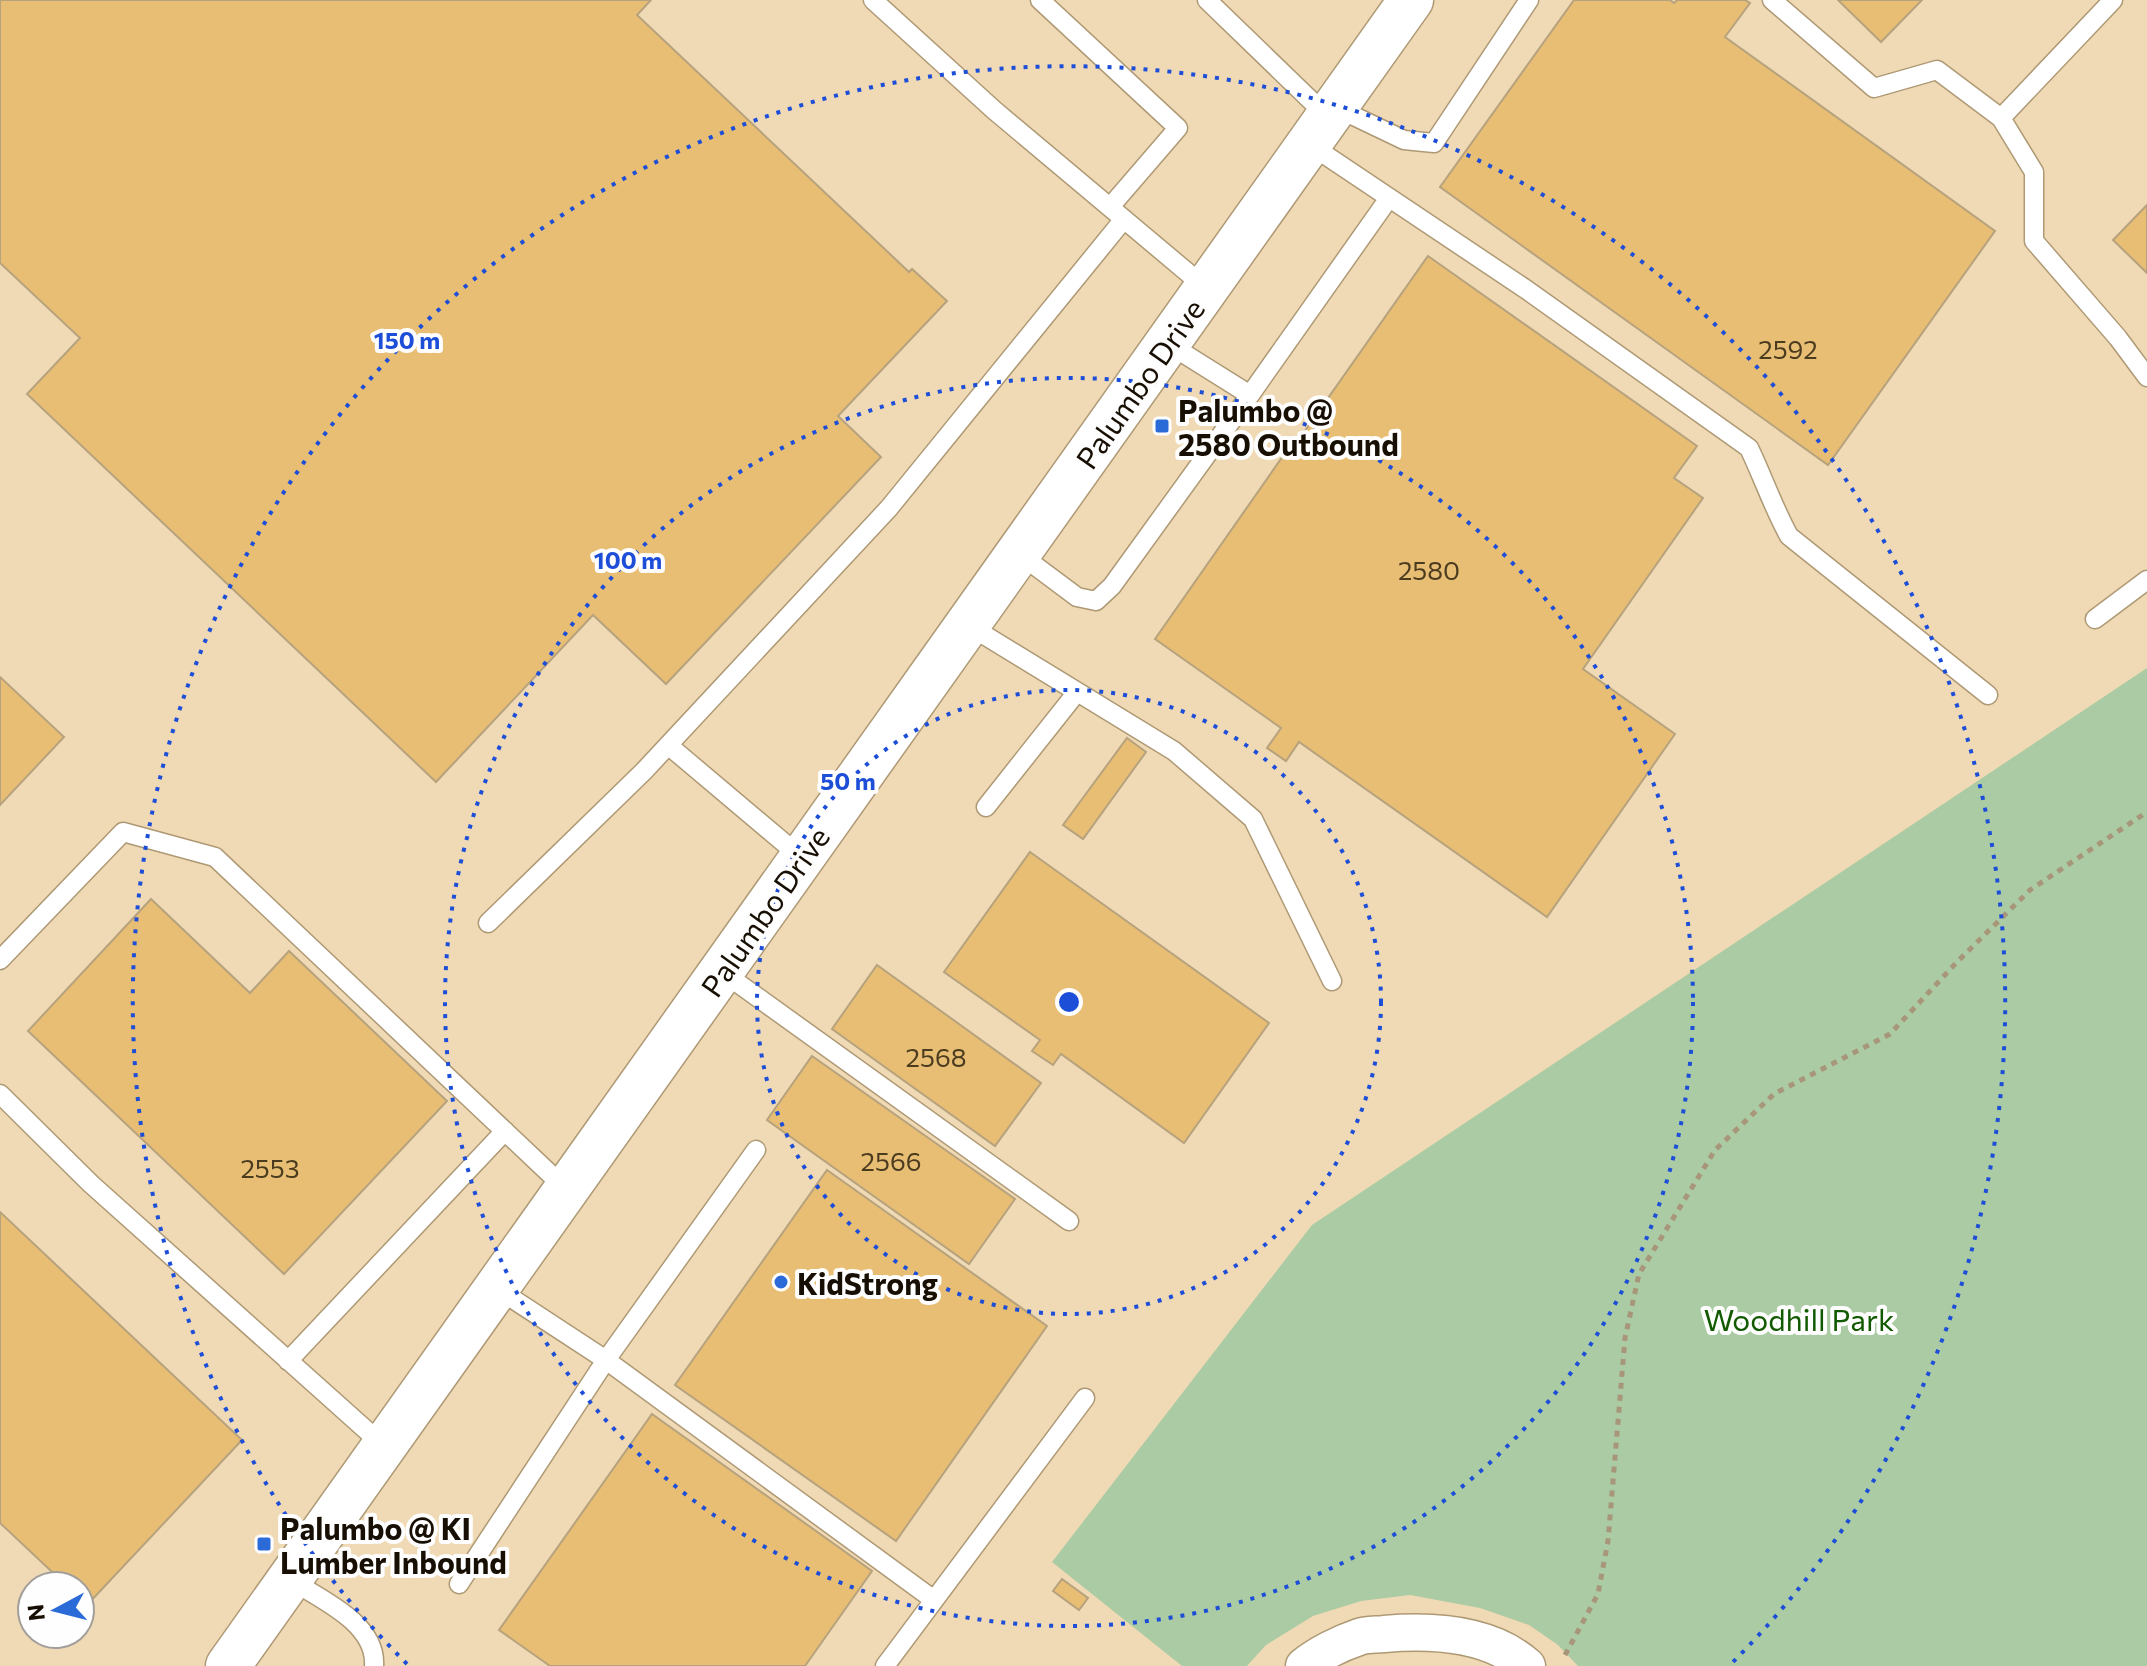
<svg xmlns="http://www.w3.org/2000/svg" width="2147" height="1666" viewBox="0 0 2147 1666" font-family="Commissioner,sans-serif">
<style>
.green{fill:#abcba4}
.building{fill:#e8be74;stroke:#b7a27e;stroke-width:2}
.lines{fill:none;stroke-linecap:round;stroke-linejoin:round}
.lane-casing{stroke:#ae9975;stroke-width:21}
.street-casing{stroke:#ae9975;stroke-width:39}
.secondary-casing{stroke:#ae9975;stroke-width:47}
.path{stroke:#a79679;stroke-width:5;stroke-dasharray:6 6;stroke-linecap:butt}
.lane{stroke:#fff;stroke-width:18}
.street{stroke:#fff;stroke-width:36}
.secondary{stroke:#fff;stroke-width:44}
.ring{fill:none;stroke:#1d4ed8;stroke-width:4;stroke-dasharray:4 8}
.poi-dot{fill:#2b6bd8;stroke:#fefefe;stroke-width:3}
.labels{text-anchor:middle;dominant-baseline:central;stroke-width:8;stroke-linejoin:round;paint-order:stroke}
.number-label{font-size:26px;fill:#4b3b1f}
.street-label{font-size:30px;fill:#170f03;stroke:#fefefe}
.poi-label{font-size:30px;font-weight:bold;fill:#170f03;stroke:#fefefe;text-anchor:start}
.park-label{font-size:30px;fill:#125a00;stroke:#fefefe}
.centre{fill:#1d4ed8;stroke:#fefefe;stroke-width:4}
.ring-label{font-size:24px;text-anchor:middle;font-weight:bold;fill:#1d4ed8;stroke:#fefefe;stroke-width:8;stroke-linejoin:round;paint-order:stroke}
</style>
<rect width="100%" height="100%" fill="#f0dab5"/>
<path class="green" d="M 2147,668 L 2147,1666 L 1578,1666 L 1558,1645 L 1529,1625 L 1480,1608 L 1410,1595 L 1361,1601 L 1313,1616 L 1266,1645 L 1247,1666 L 1182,1666 L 1052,1562 L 1312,1225 Z"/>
<path class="building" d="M 0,0 L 651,0 L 637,15 L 909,272 L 912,269 L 947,301 L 838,416 L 881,457 L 666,684 L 593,615 L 436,782 L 27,394 L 80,338 L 0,263 Z
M 1574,0 L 1670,0 L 1674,3 L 1677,0 L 1745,0 L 1750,3 L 1725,37 L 1995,231 L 1828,465 L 1440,187 Z
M 1838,0 L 1922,0 L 1881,42 Z
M 2147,205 L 2147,273 L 2113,240 Z
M 1428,256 L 1697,446 L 1674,478 L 1703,498 L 1583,669 L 1675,734 L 1547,917 L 1299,742 L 1286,761 L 1267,748 L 1281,728 L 1155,639 L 1290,446 L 1295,450 L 1302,439 L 1300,438 Z
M 0,677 L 64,737 L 0,805 Z
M 1127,738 L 1146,752 L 1083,839 L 1063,825 Z
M 1030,852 L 1269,1023 L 1184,1143 L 1061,1054 L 1053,1065 L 1032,1051 L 1040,1040 L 944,972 Z
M 151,899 L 250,993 L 289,951 L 447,1101 L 284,1274 L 28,1031 Z
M 877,965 L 1041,1083 L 995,1146 L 832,1029 Z
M 812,1056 L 1015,1199 L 969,1264 L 767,1120 Z
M 827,1170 L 1047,1326 L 896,1541 L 675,1385 Z
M 0,1212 L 242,1440 L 87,1605 L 80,1599 L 80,1586 L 67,1586 L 0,1523 Z
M 652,1414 L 872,1571 L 805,1666 L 550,1666 L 499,1630 Z
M 1062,1579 L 1088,1598 L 1079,1610 L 1053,1591 Z"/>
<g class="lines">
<defs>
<path id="lane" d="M 873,0 L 994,110 L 1206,288
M 1040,0 L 1178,128 L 1110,207
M 1207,0 L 1328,117
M 1772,0 L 1874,88 L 1937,70 L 2001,118 L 2034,172 L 2034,241 L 2118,338 L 2147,377
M 1335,107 L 1404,140 L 1434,143 L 1529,0
M 2001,118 L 2113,0
M 1309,144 L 1527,290 L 1749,448 C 1763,477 1773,507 1789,536 L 1988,695
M 1167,343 L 1250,395 L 1389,198
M 1018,553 L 1077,597 L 1096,601 L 1112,586 L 1250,395
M 2095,619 L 2147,580
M 968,625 L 1174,751 L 1253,819 L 1332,981
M 668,745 L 802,858
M 986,807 L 1077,692
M 488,923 L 644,771 L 889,508 L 1124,219
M 0,960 L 123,832 L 215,857 L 566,1189
M 721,971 L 1069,1221
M 0,1094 L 91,1184 L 384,1446
M 496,1288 L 606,1360 L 756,1150
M 288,1361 L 505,1131
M 289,1579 C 320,1599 377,1623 374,1666
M 459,1584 L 606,1360 L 934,1600
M 885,1666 L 1085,1398"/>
<path id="street" d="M 1304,1666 C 1319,1654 1341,1643 1359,1637 C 1367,1634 1376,1635 1384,1634 C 1431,1630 1490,1633 1527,1666"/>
<path id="secondary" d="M 228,1666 L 1411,0"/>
</defs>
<use href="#lane" class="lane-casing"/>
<use href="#street" class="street-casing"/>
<use href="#secondary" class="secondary-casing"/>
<path class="path" d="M 1565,1655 L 1598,1594 L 1608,1541 L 1625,1338 L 1639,1274 L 1715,1150 L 1774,1094 L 1890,1034 L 1957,962 L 2030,890 L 2147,812"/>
<use href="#lane" class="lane"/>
<use href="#street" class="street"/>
<use href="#secondary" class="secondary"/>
</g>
<g class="ring">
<circle cx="1069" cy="1002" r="312"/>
<circle cx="1069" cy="1002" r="624"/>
<path d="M407 1664A936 936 0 1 1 1731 1664"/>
</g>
<g class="poi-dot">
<rect x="1154" y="418" width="16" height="16" rx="4"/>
<circle cx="781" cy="1282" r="8"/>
<rect x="256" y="1536" width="16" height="16" rx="4"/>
</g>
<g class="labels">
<g class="number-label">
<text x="1788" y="348">2592</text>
<text x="1429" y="569">2580</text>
<text x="936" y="1056">2568</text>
<text x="891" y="1160">2566</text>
<text x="270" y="1167">2553</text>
</g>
<g class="street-label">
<text transform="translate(1139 383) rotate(-55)">Palumbo Drive</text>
<text transform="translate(764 911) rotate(-55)">Palumbo Drive</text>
</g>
<g class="poi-label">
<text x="1178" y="409">Palumbo @<tspan x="1178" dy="34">2580 Outbound</tspan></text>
<text x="797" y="1282">KidStrong</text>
<text x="280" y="1527">Palumbo @ KI<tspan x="280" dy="34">Lumber Inbound</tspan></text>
</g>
<g class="park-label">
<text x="1799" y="1318">Woodhill Park</text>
</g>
</g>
<circle cx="1069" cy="1002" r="12" class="centre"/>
<g class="ring-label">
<text x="407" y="349">150 m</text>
<text x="628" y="569">100 m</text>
<text x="848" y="790">50 m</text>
</g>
<g transform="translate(56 1610) rotate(263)"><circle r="38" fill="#fefefe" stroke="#a29e9a" stroke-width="2"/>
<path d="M0-6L14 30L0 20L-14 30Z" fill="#2b6bd8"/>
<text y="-12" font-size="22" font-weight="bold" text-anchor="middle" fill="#170f03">N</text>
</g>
</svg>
